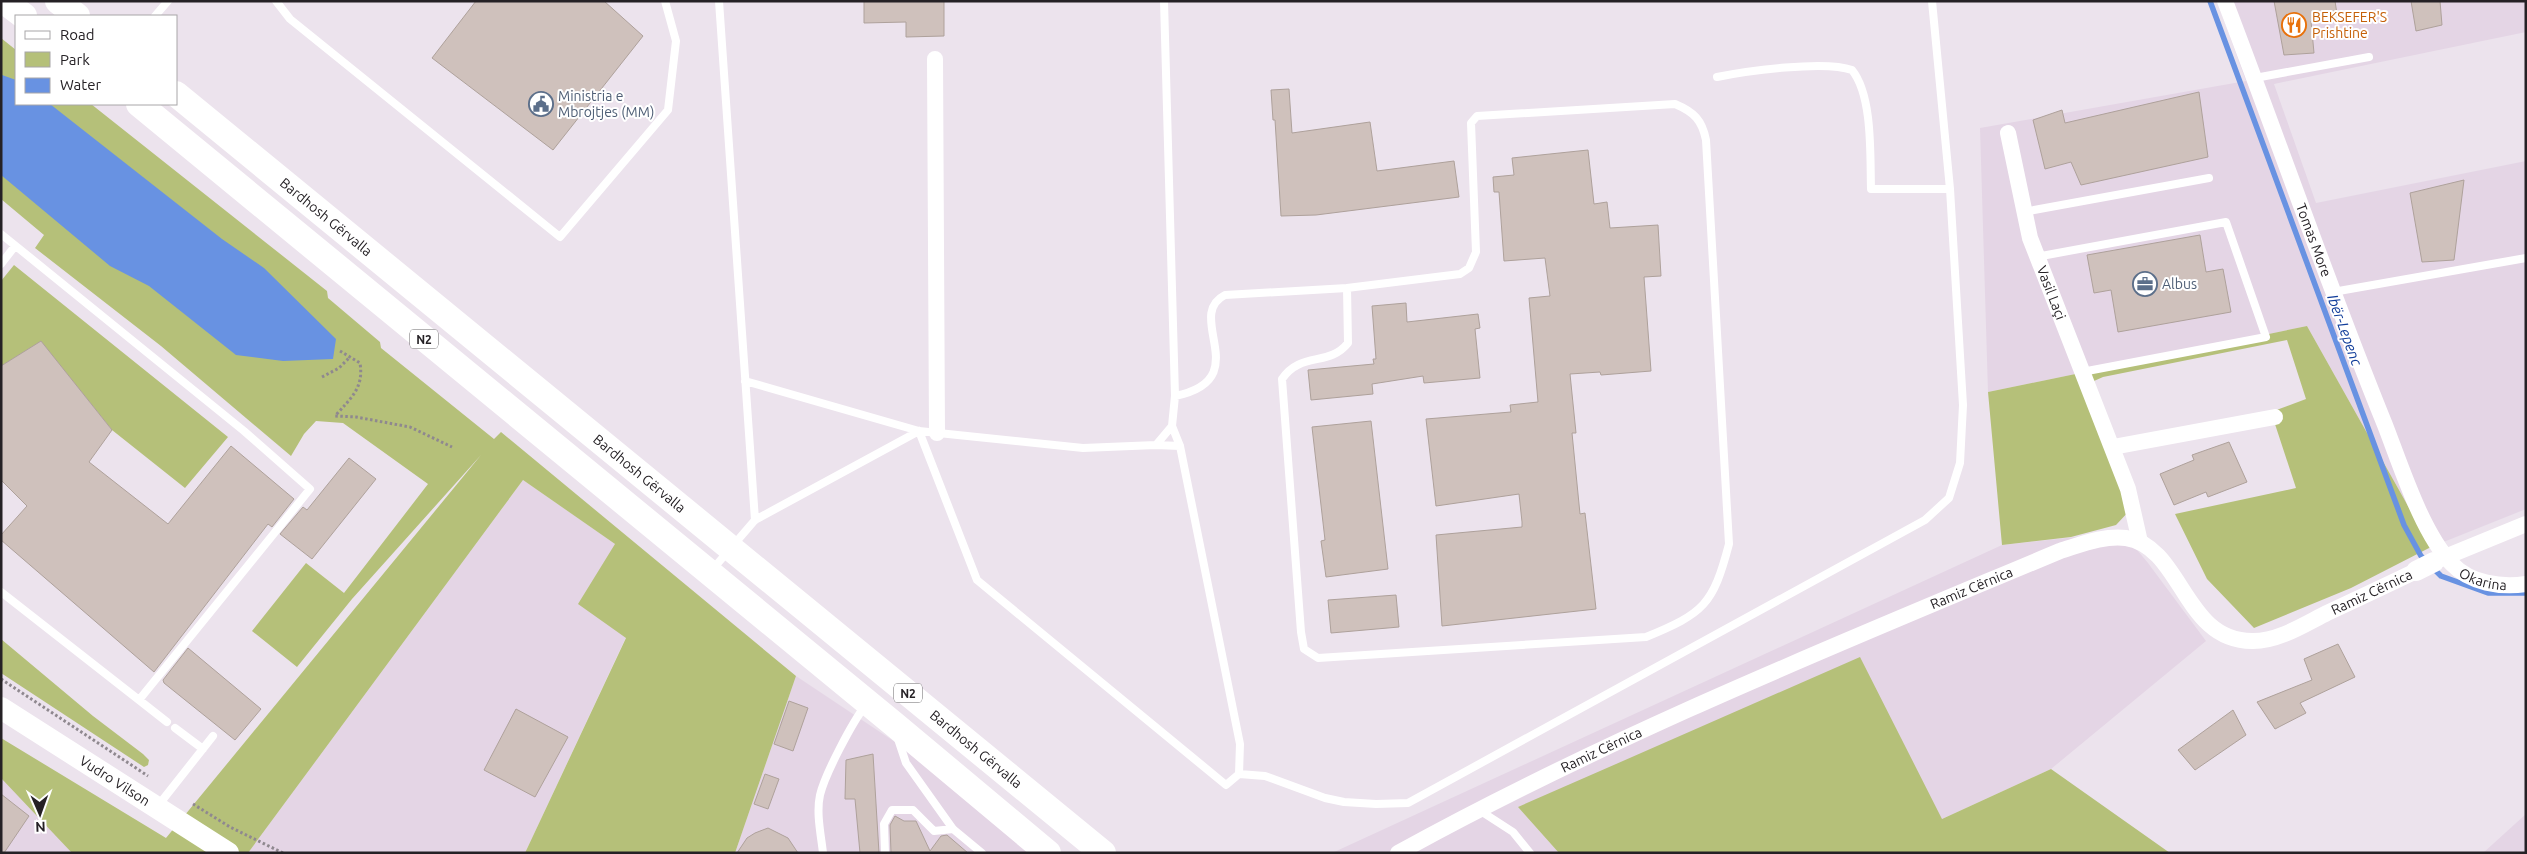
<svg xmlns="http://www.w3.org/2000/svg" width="2527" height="854" viewBox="0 0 2527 854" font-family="Ubuntu,sans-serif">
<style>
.built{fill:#e4d5e5}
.green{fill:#b5c079}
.water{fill:#6892e2}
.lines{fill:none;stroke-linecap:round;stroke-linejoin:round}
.stream{stroke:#6892e2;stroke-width:5.5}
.building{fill:#cfc1bc;stroke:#aea19b}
.path{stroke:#8f888f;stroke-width:3;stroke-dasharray:2.5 2.5;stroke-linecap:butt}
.service{stroke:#fff;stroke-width:8}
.minor{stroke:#fff;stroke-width:16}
.tertiary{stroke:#fff;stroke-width:20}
.secondary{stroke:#fff;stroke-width:22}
.trunk{stroke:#fff;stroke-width:26}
.labels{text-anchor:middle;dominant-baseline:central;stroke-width:4;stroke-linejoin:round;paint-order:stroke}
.shield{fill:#fff;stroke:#666466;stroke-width:1}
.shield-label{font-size:12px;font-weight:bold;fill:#252125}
.food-label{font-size:14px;fill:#c56008;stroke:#fff;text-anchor:start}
.service-label{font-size:14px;fill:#4e5e75;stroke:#fff;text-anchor:start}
.street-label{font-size:14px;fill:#252125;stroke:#fff}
.water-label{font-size:15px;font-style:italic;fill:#113d9a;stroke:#fff}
</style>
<rect width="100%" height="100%" fill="#ece3ed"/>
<path class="built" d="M 2217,1 L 2526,1 L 2526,32 L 2274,84 L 2316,203 L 2526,161 L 2526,509 L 2431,547 L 2307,326 L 1988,392 L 1980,128 L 2246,81 Z
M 523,480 L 615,544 L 626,637 L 525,853 L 248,853 Z
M 2122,532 L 2148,563 L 2206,641 L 2051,769 L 1942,819 L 1518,807 L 1559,853 L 1332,853 L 2002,545 Z
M 796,676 L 904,748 L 1030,853 L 735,853 Z
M 1,778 L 32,808 L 72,853 L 1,853 Z
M 2526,814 L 2526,853 L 2483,853 Z"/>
<path class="green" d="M 1,38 L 16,50 L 16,104 L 91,104 L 327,291 L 328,298 L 380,342 L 381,348 L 494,439 L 501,432 L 796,676 L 735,853 L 525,853 L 626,638 L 578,604 L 615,544 L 523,480 L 248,853 L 72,853 L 1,778 L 1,738 L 166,838 L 481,455 L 352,599 L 297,667 L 252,631 L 306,563 L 344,593 L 428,484 L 343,423 L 316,421 L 304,434 L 291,456 L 161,346 L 35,248 L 44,235 L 1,199 Z
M 14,265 L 228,437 L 185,488 L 112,430 L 41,342 L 1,366 L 1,281 Z
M 2307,326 L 2431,547 L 2351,588 L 2254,628 L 2207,579 L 2175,514 L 2296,488 L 2271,412 L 2306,399 L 2287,340 L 2103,377 L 2085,385 L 2132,508 L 2116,525 L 2071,537 L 2002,545 L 1988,392 Z
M 1,639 L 93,716 L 143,754 L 149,760 L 148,765 L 144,767 L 1,673 Z
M 1860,657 L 1942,819 L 2051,769 L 2170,853 L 1559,853 L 1518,807 Z"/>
<path class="water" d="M 2,75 L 16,80 L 16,104 L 50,104 L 222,239 L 264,268 L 336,339 L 333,359 L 283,361 L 236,355 L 149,286 L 110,266 L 1,175 Z"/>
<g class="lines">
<path class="stream" d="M 2210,1 L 2404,525 L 2421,556 L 2441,576 L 2488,593 L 2526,593"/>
</g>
<path class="building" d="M 476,1 L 604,1 L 643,36 L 553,150 L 432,58 Z
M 864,1 L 944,1 L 944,36 L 906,37 L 906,22 L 864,23 Z
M 2274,1 L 2335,1 L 2337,14 L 2311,21 L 2314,53 L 2284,55 Z
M 2411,1 L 2440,1 L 2442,25 L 2416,31 Z
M 1289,89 L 1292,133 L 1370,122 L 1377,171 L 1454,161 L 1459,197 L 1316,215 L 1281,216 L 1275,120 L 1273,120 L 1271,90 Z
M 2199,92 L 2208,157 L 2081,185 L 2071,162 L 2045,169 L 2033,120 L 2062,110 L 2065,123 Z
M 1588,150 L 1594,204 L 1607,202 L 1610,228 L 1658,225 L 1661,276 L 1644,277 L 1651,371 L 1601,375 L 1600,372 L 1570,374 L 1576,433 L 1572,433 L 1580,514 L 1585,513 L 1596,609 L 1442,626 L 1436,535 L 1522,527 L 1522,522 L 1519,494 L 1436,506 L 1426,419 L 1511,412 L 1510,405 L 1538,402 L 1529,298 L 1550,296 L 1545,258 L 1504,261 L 1499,192 L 1494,192 L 1493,177 L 1514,175 L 1512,158 Z
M 2464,180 L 2454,260 L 2422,262 L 2410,193 Z
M 2200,235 L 2206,272 L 2223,269 L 2231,312 L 2118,332 L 2111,290 L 2094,293 L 2087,255 Z
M 1406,303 L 1407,322 L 1478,314 L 1480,328 L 1475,329 L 1480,378 L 1424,383 L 1423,376 L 1372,384 L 1373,394 L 1311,400 L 1308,370 L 1374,364 L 1373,359 L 1376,359 L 1372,306 Z
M 41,341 L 112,430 L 89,462 L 168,524 L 231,446 L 294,499 L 272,527 L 268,524 L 154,672 L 1,540 L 1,535 L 27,506 L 1,480 L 1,366 Z
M 1371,421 L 1388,569 L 1326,577 L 1321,541 L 1325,540 L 1312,427 Z
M 2229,442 L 2247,482 L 2208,497 L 2206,492 L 2174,505 L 2160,474 L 2194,460 L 2192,455 Z
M 349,458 L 376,479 L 312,559 L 280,534 L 303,507 L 307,510 Z
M 1396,595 L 1399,627 L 1331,633 L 1328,600 Z
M 2338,644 L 2355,677 L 2300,703 L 2306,713 L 2275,729 L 2257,702 L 2312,680 L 2304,659 Z
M 188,648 L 261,709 L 235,740 L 164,683 L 163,680 Z
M 789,701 L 808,708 L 793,751 L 774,744 Z
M 516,709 L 568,737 L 535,797 L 484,770 Z
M 2233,710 L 2246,735 L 2195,770 L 2178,750 Z
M 873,754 L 879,853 L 860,853 L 855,799 L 845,799 L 846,760 Z
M 765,774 L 779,779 L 768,809 L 754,804 Z
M 1,794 L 29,816 L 4,853 L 1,853 Z
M 895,816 L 904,821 L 916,821 L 930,851 L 941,836 L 947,835 L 968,853 L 891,853 L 890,825 Z
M 768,828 L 788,838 L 798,853 L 737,853 L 747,838 L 755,833 Z"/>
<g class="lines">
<path class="path" d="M 340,351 L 360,363 C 364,388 351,398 335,416 L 356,417 L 410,427 L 452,447
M 322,377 L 339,368 L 350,357
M 1,679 L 148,776
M 193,804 L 230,827 L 283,853"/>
<path class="service" d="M 276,1 L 290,19 L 560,237 L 668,110 L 676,41 L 665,1
M 719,1 L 755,520
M 155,16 L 168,1
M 1717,77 C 1746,71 1825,60 1852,70 C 1873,96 1870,156 1871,189 L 1950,189
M 2255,78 L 2369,57
M 2023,212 L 2209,178
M 1,234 L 244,431 L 310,489 L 139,700 L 1,592
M 2036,257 L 2226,222 L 2266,337 L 2082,372
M 1,264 L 15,246
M 2333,292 L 2526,258
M 745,381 L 919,431 L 1083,448 L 1156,445 L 1172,426 L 1175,396 L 1164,1
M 1175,396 C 1257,379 1183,316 1225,295 L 1347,288 L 1348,343 C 1329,367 1301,351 1282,379 L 1301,632 L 1304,649 L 1318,658 L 1646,637 C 1704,613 1713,605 1729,544 L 1706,140 C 1702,120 1694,112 1675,104 L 1477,116 L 1471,123 L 1476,252 L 1469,268 L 1460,274 L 1347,288
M 1172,426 L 1180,446 L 1240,744 L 1239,774
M 919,431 L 977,580 L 1226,785 L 1239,774 L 1265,776 L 1325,798 L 1344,802 L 1376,804 L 1408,803 L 1925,520 L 1949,498 L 1960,463 L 1963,405 L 1950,189 L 1932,1
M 1156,445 L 1180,446
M 712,570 L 755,520 L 919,431
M 139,700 L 167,722
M 175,728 L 203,749
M 897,736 L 906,763 L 953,829 L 982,853
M 157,807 L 213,736
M 1479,810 L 1513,832 L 1530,853
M 823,853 C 821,835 816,813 820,795 C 825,774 852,723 865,706
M 885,853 L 884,824 L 892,810 L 913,810 L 934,831 L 953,829"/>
<g class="minor">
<path id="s1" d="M 2225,1 C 2279,142 2328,285 2385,425 C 2401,466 2422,533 2452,564 C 2470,583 2501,588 2526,584"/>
<path d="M 935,59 L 937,433"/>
<path id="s2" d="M 2008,133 L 2030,238 L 2128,489 L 2140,542"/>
<path d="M 2113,447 L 2275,417"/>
<path d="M 2438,560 L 2526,524"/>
<path id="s3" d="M 1398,853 C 1610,736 1836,645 2060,551 C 2080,545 2104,535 2126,538 C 2183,547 2183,642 2253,641 C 2279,641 2305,624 2327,613 C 2357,599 2387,585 2416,571"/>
</g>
<path class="tertiary" d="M 2416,571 L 2434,562"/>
<path class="secondary" id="s4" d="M 1,708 L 228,853"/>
<g class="trunk">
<path d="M 4,1 L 24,16"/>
<path d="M 58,1 L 77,16"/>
<path id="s5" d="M 176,94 L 1103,853"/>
<path d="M 139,104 L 895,725 L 1048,853"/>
</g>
</g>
<defs>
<symbol id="restaurant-ring" viewBox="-11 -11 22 22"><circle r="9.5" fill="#fff" stroke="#e8710a" stroke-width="1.5"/><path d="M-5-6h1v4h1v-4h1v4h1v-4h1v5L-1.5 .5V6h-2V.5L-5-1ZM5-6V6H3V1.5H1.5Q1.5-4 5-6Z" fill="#e8710a"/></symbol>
<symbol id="civic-ring" viewBox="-11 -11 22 22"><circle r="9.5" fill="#fff" stroke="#5c6f8a" stroke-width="1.5"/><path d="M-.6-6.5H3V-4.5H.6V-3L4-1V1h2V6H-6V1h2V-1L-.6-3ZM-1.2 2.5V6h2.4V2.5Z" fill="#5c6f8a"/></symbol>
<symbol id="office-ring" viewBox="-11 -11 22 22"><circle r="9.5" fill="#fff" stroke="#5c6f8a" stroke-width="1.5"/><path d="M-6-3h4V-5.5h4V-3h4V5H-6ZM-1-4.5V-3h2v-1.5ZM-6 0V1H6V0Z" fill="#5c6f8a"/></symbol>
</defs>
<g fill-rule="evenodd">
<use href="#restaurant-ring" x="2280" y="11" width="28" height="28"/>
<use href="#civic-ring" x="527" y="90" width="28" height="28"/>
<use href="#office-ring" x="2131" y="270" width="28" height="28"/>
</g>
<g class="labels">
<g class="shield">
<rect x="410" y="329.5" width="28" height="19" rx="4"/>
<rect x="894" y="683.5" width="28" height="19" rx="4"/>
</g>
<g class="shield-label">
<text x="424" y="339">N2</text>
<text x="908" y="693">N2</text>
</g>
<g class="food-label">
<text x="2312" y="17">BEKSEFER'S<tspan x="2312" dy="16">Prishtine</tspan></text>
</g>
<g class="service-label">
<text x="558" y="96">Ministria e<tspan x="558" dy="16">Mbrojtjes (MM)</tspan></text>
<text x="2162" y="284">Albus</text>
</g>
<g class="street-label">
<text stroke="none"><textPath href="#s5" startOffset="194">Bardhosh Gërvalla</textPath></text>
<text stroke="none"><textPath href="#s1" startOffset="255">Tomas More</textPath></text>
<text stroke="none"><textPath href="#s2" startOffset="166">Vasil Laçi</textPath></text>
<text stroke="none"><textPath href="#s5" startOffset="599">Bardhosh Gërvalla</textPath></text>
<text stroke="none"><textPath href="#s1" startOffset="644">Okarina</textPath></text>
<text stroke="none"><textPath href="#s3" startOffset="632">Ramiz Cërnica</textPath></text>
<text stroke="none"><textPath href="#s3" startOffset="1096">Ramiz Cërnica</textPath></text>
<text stroke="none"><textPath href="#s5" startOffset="1034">Bardhosh Gërvalla</textPath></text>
<text stroke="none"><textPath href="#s3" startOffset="228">Ramiz Cërnica</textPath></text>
<text stroke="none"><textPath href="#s4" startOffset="135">Vudro Vilson</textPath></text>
</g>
<g class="water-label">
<text transform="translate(2345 330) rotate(70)">Ibër-Lepenc</text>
</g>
</g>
<rect width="2527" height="854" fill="none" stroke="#252125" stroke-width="5"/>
<rect x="15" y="15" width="162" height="90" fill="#ffffff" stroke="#a8a6a8"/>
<rect x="25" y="31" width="25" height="8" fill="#ffffff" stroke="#a8a6a8"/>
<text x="60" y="40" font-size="15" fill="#252125">Road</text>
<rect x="25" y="52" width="25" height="15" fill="#b5c079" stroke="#a8a6a8"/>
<text x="60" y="65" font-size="15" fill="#252125">Park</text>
<rect x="25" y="78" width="25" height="15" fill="#6892e2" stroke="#a8a6a8"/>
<text x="60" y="90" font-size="15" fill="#252125">Water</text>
<g transform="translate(40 814) rotate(178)" stroke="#ffffff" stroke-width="4" paint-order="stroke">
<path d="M0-4L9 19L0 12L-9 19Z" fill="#252125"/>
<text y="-8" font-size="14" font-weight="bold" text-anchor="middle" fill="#252125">N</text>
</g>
</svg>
